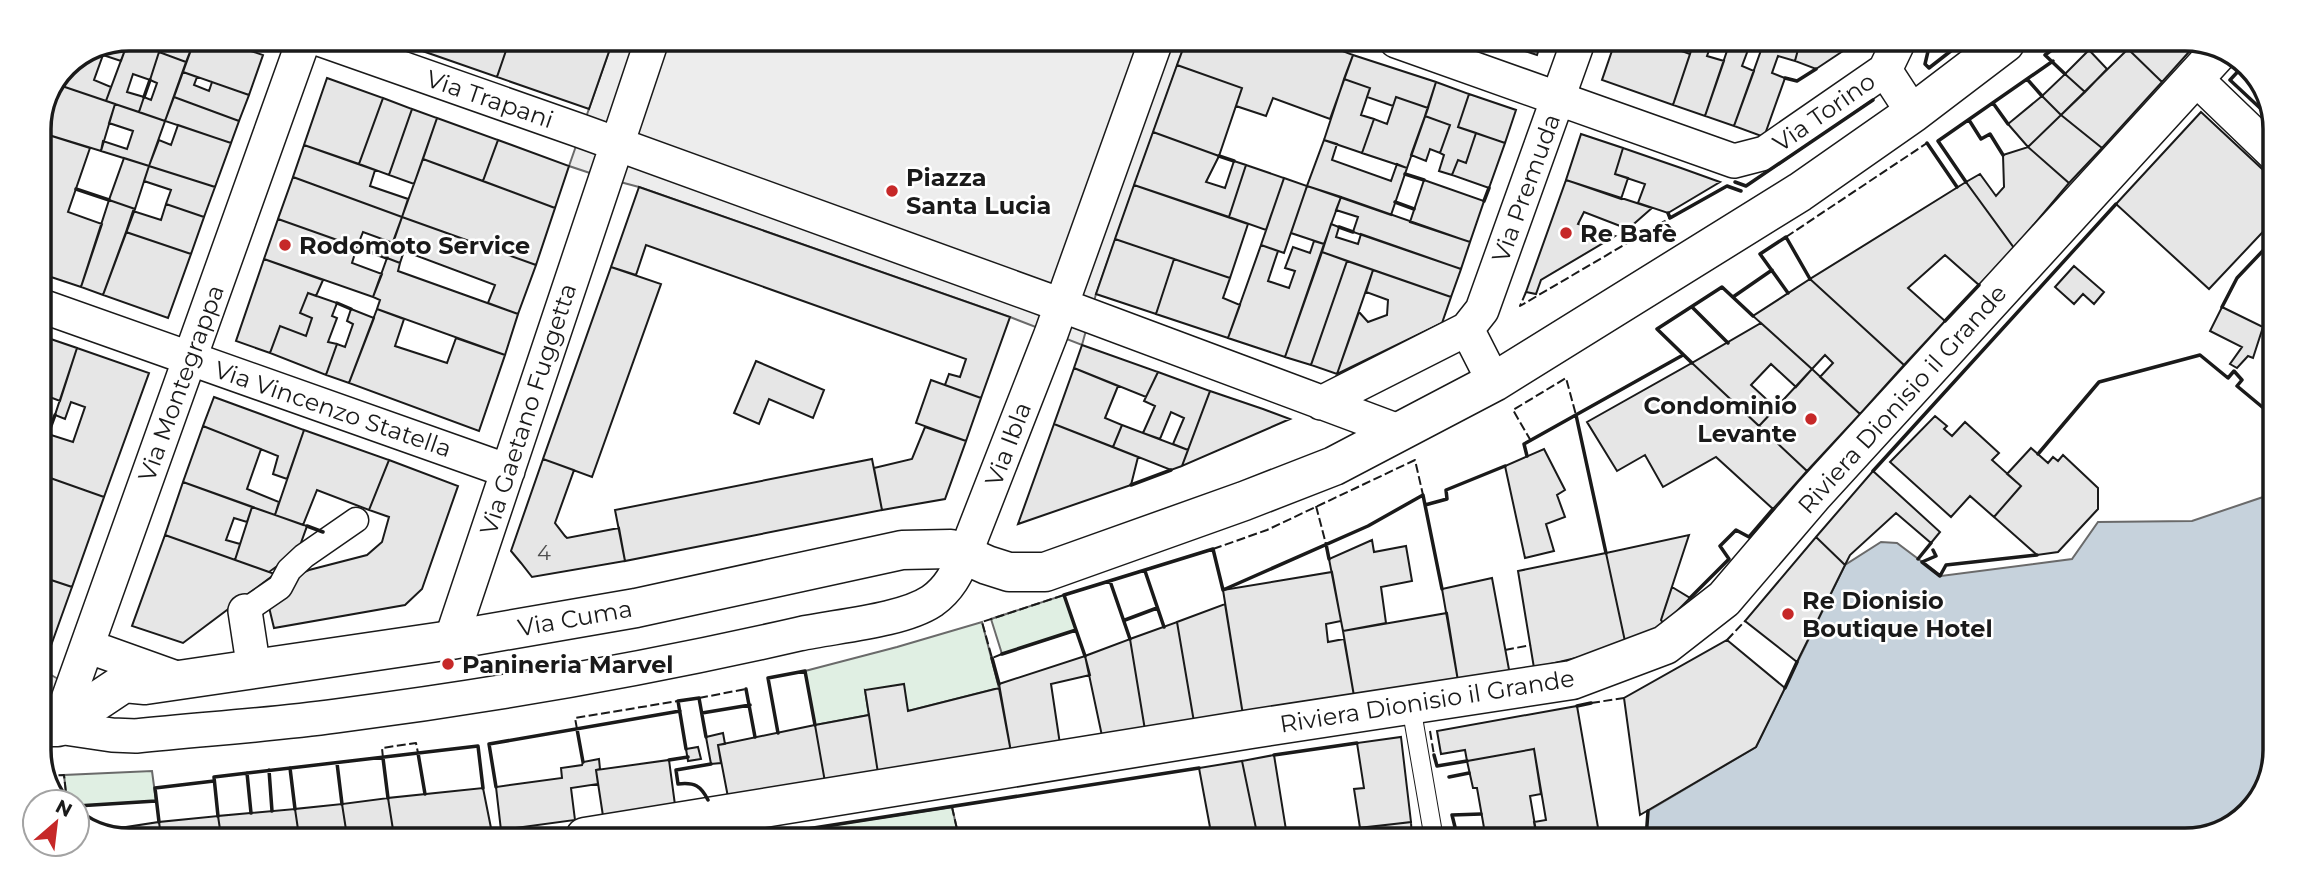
<svg xmlns="http://www.w3.org/2000/svg" width="2314" height="879" viewBox="0 0 2314 879" font-family="Montserrat,sans-serif">
<style>
.green{fill:#e0efe3;stroke:#6a6a6a;stroke-width:2}
.parking{fill:#ededed;stroke:#6a6a6a;stroke-width:2}
.water{fill:#c6d2dc;stroke:#6a6a6a;stroke-width:2}
.building{fill:#e6e6e6;stroke:#1a1a1a;stroke-width:2}
.lines{fill:none;stroke-linecap:round;stroke-linejoin:round}
.service-casing{stroke:#1a1a1a;stroke-width:20}
.pedestrian-casing{stroke:#1a1a1a;stroke-width:27}
.minor-casing{stroke:#1a1a1a;stroke-width:36}
.tertiary-casing{stroke:#1a1a1a;stroke-width:41}
.service{stroke:#fff;stroke-width:18}
.pedestrian{stroke:#fff;stroke-width:24}
.minor{stroke:#fff;stroke-width:33}
.tertiary{stroke:#fff;stroke-width:38}
.fence{stroke:#1a1a1a;stroke-width:2;stroke-dasharray:9 3.5;stroke-linecap:butt}
.wall{stroke:#1a1a1a;stroke-width:3.5}
.poi-dot{fill:#c62828;stroke:#fff;stroke-width:2.5}
.labels{text-anchor:middle;dominant-baseline:central;stroke-width:5;stroke-linejoin:round;paint-order:stroke}
.number-label{font-size:21px;fill:#4d4d4d}
.street-label{font-size:24px;fill:#1a1a1a;stroke:#fff}
.poi-label{font-size:24px;font-weight:bold;fill:#1a1a1a;stroke:#fff;text-anchor:start}
.rim{fill:none;stroke:#1a1a1a;stroke-width:3.5}
</style>
<rect width="100%" height="100%" fill="#fff"/>
<path class="green" d="M 1064,595 L 1076,630 L 1002,654 L 991,619 Z
M 982,622 L 999,688 L 908,711 L 865,690 L 869,715 L 815,725 L 805,671 L 897,647 Z
M 152,771 L 156,801 L 77,806 L 77,802 L 67,802 L 64,775 Z
M 952,807 L 959,838 L 755,837 Z"/>
<path class="parking" d="M 613,40 L 1186,41 L 1096,294 L 1082,345 L 1010,317 L 639,187 L 605,178 L 569,166 Z
M 39,668 L 72,687 L 39,727 Z"/>
<path class="water" d="M 2273,492 L 2271,780 L 2236,825 L 2186,840 L 1646,839 L 1648,811 L 1756,747 L 1845,565 L 1881,542 L 1897,543 L 1941,576 L 2072,559 L 2098,522 L 2192,521 L 2266,496 Z"/>
<path class="building" d="M 129,39 L 195,39 L 186,62 L 159,52 L 150,80 L 133,74 L 127,92 L 144,97 L 139,112 L 106,101 Z
M 129,39 L 121,61 L 103,55 L 94,80 L 111,87 L 106,101 L 56,84 L 65,65 Z
M 195,39 L 216,39 L 263,55 L 249,95 L 183,72 Z
M 389,39 L 413,39 L 411,47 Z
M 413,39 L 510,39 L 497,77 L 411,47 Z
M 510,39 L 613,40 L 589,109 L 497,77 Z
M 1186,41 L 1317,41 L 1353,55 L 1330,119 L 1273,98 L 1266,116 L 1236,106 L 1242,88 L 1177,65 Z
M 1498,42 L 1541,42 L 1537,55 Z
M 1615,42 L 1663,42 L 1662,44 L 1690,54 L 1673,105 L 1602,80 Z
M 1694,42 L 1712,42 L 1707,56 L 1724,61 L 1705,116 L 1673,105 Z
M 1730,42 L 1751,42 L 1742,66 L 1754,71 L 1734,126 L 1705,116 Z
M 1764,42 L 1800,42 L 1795,61 L 1778,56 L 1772,73 L 1785,78 L 1764,137 L 1734,126 Z
M 1800,42 L 1855,43 L 1816,69 L 1795,61 Z
M 2134,43 L 2197,43 L 2162,82 L 2128,49 Z
M 2128,49 L 2162,82 L 2102,148 L 2061,115 Z
M 2089,50 L 2107,69 L 2085,92 L 2065,74 Z
M 159,52 L 186,62 L 165,121 L 139,112 L 144,97 L 151,100 L 157,83 L 150,80 Z
M 1353,55 L 1436,82 L 1428,108 L 1396,97 L 1393,106 L 1367,97 L 1370,88 L 1344,79 Z
M 1177,65 L 1242,88 L 1219,156 L 1153,132 Z
M 183,72 L 197,77 L 194,85 L 209,91 L 212,82 L 249,95 L 239,121 L 174,97 Z
M 2065,74 L 2085,92 L 2061,115 L 2042,96 Z
M 327,78 L 383,98 L 359,164 L 304,145 Z
M 1344,79 L 1370,88 L 1361,115 L 1374,119 L 1362,153 L 1324,140 Z
M 1436,82 L 1469,94 L 1458,127 L 1476,133 L 1466,163 L 1458,160 L 1452,175 L 1439,171 L 1444,155 L 1440,153 L 1450,125 L 1425,116 Z
M 56,84 L 115,104 L 101,151 L 39,132 L 39,123 Z
M 1469,94 L 1516,110 L 1505,143 L 1458,127 Z
M 2042,96 L 2061,115 L 2028,147 L 2008,124 Z
M 174,97 L 239,121 L 231,143 L 165,121 Z
M 1396,97 L 1428,108 L 1407,168 L 1362,153 L 1374,119 L 1387,124 Z
M 383,98 L 412,109 L 389,175 L 359,164 Z
M 115,104 L 165,121 L 149,166 L 101,151 L 103,141 L 127,149 L 133,131 L 109,123 Z
M 412,109 L 437,118 L 414,184 L 389,175 Z
M 2201,112 L 2275,181 L 2275,219 L 2209,289 L 2116,204 Z
M 2061,115 L 2102,148 L 2069,183 L 2028,147 Z
M 1425,116 L 1450,125 L 1440,153 L 1430,149 L 1426,161 L 1411,155 Z
M 437,118 L 498,140 L 483,181 L 423,159 Z
M 178,125 L 231,143 L 215,187 L 149,166 L 159,140 L 171,145 Z
M 39,132 L 90,148 L 68,212 L 102,224 L 81,287 L 39,273 Z
M 1153,132 L 1219,156 L 1206,182 L 1225,188 L 1234,161 L 1246,165 L 1229,217 L 1134,185 Z
M 1476,133 L 1505,143 L 1489,188 L 1452,175 L 1458,160 L 1466,163 Z
M 1581,134 L 1623,148 L 1615,174 L 1628,178 L 1621,199 L 1566,180 Z
M 498,140 L 569,166 L 555,208 L 483,181 Z
M 1324,140 L 1337,144 L 1332,160 L 1391,181 L 1397,164 L 1407,168 L 1391,215 L 1307,186 Z
M 304,145 L 375,170 L 370,186 L 408,199 L 402,217 L 293,177 Z
M 2028,147 L 2069,183 L 2014,248 L 1966,182 L 1980,174 L 1996,196 L 2004,187 L 2003,155 Z
M 1623,148 L 1681,168 L 1720,182 L 1668,213 L 1638,203 L 1645,184 L 1615,174 Z
M 124,158 L 149,166 L 135,209 L 109,200 Z
M 423,159 L 555,208 L 536,265 L 402,217 Z
M 1246,165 L 1284,178 L 1266,230 L 1229,217 Z
M 149,166 L 215,187 L 204,217 L 166,204 L 171,190 L 144,181 Z
M 293,177 L 402,217 L 393,243 L 363,232 L 357,247 L 278,219 Z
M 1284,178 L 1307,186 L 1284,253 L 1261,245 Z
M 1424,180 L 1484,201 L 1470,242 L 1410,222 Z
M 1566,180 L 1652,208 L 1628,229 L 1584,212 L 1578,224 L 1615,236 L 1541,280 L 1536,294 L 1526,292 Z
M 1966,182 L 2014,248 L 1979,285 L 1945,255 L 1908,288 L 1945,321 L 1904,365 L 1810,279 Z
M 1134,185 L 1248,224 L 1230,278 L 1115,239 Z
M 1307,186 L 1341,197 L 1324,244 L 1291,233 Z
M 639,187 L 1010,317 L 981,398 L 945,385 L 949,374 L 960,377 L 966,359 L 646,245 L 636,275 L 611,267 Z
M 1341,197 L 1470,242 L 1461,269 L 1353,232 L 1358,217 L 1336,210 Z
M 109,200 L 135,209 L 103,295 L 81,287 Z
M 166,204 L 204,217 L 191,254 L 126,232 L 133,211 L 161,220 Z
M 402,217 L 536,265 L 518,314 L 488,303 L 495,285 L 404,251 L 400,263 L 387,258 Z
M 278,219 L 357,247 L 352,263 L 382,274 L 373,297 L 264,259 Z
M 1331,224 L 1339,227 L 1336,237 L 1358,244 L 1361,234 L 1461,269 L 1451,297 L 1322,252 Z
M 126,232 L 191,254 L 168,318 L 103,295 Z
M 1115,239 L 1174,259 L 1156,314 L 1096,294 Z
M 1314,241 L 1324,244 L 1285,357 L 1228,338 L 1261,245 L 1278,251 L 1268,281 L 1289,288 L 1295,271 L 1285,268 L 1293,247 L 1310,253 Z
M 1322,252 L 1347,261 L 1311,365 L 1285,357 Z
M 387,258 L 400,263 L 398,271 L 518,314 L 505,355 L 377,309 L 380,300 L 373,297 Z
M 264,259 L 323,280 L 316,296 L 308,293 L 300,313 L 312,318 L 306,336 L 280,326 L 270,353 L 236,341 Z
M 1174,259 L 1230,278 L 1223,298 L 1240,305 L 1228,338 L 1156,314 Z
M 1347,261 L 1373,270 L 1337,374 L 1311,365 Z
M 2074,266 L 2104,292 L 2094,304 L 2083,294 L 2074,304 L 2055,287 Z
M 611,267 L 661,284 L 592,477 L 543,459 Z
M 1373,270 L 1451,297 L 1442,323 L 1337,374 L 1359,312 L 1368,322 L 1387,315 L 1388,300 L 1366,292 Z
M 1810,279 L 1904,365 L 1860,414 L 1820,377 L 1833,363 L 1825,355 L 1812,369 L 1753,316 Z
M 308,293 L 337,303 L 332,316 L 337,318 L 328,342 L 337,344 L 326,375 L 270,353 L 280,326 L 306,336 L 312,318 L 300,313 Z
M 2222,307 L 2263,327 L 2253,358 L 2248,356 L 2237,368 L 2230,364 L 2242,347 L 2210,331 Z
M 351,309 L 374,318 L 349,383 L 326,375 L 337,344 L 345,347 L 353,324 L 347,321 Z
M 377,309 L 404,319 L 395,346 L 447,363 L 456,338 L 505,355 L 479,431 L 349,383 Z
M 1761,323 L 1812,369 L 1796,387 L 1771,364 L 1751,385 L 1776,408 L 1759,426 L 1692,363 Z
M 39,335 L 77,348 L 60,401 L 39,393 Z
M 1082,345 L 1158,372 L 1146,397 L 1074,368 Z
M 77,348 L 149,373 L 104,497 L 39,474 L 39,463 L 48,434 L 73,442 L 85,407 L 71,402 L 65,419 L 55,415 Z
M 756,361 L 824,390 L 813,418 L 769,399 L 759,424 L 734,413 Z
M 1692,363 L 1807,471 L 1773,509 L 1716,457 L 1663,487 L 1645,455 L 1617,471 L 1587,422 Z
M 1074,368 L 1118,386 L 1105,418 L 1122,425 L 1113,447 L 1054,424 Z
M 1812,369 L 1860,414 L 1807,471 L 1759,426 Z
M 1158,372 L 1210,391 L 1188,450 L 1173,444 L 1184,418 L 1171,412 L 1160,439 L 1143,433 L 1155,406 L 1144,401 Z
M 931,380 L 981,398 L 966,441 L 916,423 Z
M 1210,391 L 1263,409 L 1290,419 L 1182,466 Z
M 214,397 L 304,430 L 287,479 L 273,474 L 278,456 L 203,426 Z
M 1935,416 L 1947,426 L 1944,429 L 1952,436 L 1965,422 L 1999,453 L 1992,460 L 2021,486 L 1994,517 L 1970,496 L 1951,517 L 1890,462 Z
M 1054,424 L 1138,457 L 1131,485 L 1018,524 Z
M 1122,425 L 1188,450 L 1182,466 L 1171,470 L 1113,447 Z
M 203,426 L 261,449 L 247,489 L 279,502 L 275,515 L 183,482 Z
M 925,427 L 966,441 L 945,499 L 882,510 L 874,468 L 912,459 Z
M 304,430 L 389,460 L 369,510 L 317,490 L 303,525 L 275,515 Z
M 2031,448 L 2048,463 L 2053,457 L 2058,461 L 2063,455 L 2098,488 L 2098,509 L 2058,552 L 2037,555 L 1994,517 L 2021,486 L 2007,474 Z
M 1544,449 L 1565,490 L 1557,495 L 1565,517 L 1546,524 L 1554,551 L 1525,558 L 1505,466 Z
M 543,459 L 574,470 L 555,523 L 565,536 L 567,538 L 619,528 L 625,561 L 532,577 L 521,563 L 511,551 Z
M 872,459 L 882,510 L 625,561 L 615,510 Z
M 389,460 L 458,486 L 422,589 L 405,605 L 274,628 L 268,603 L 293,577 L 309,570 L 367,555 L 382,542 L 389,517 L 369,510 Z
M 1873,471 L 1940,532 L 1931,543 L 1896,513 L 1850,555 L 1845,565 L 1816,537 Z
M 39,474 L 104,497 L 72,587 L 39,576 Z
M 183,482 L 252,507 L 247,522 L 234,518 L 226,540 L 240,544 L 235,560 L 165,535 Z
M 252,507 L 307,526 L 298,551 L 269,572 L 235,560 Z
M 165,535 L 269,572 L 275,574 L 183,643 L 132,626 Z
M 1689,535 L 1661,620 L 1664,624 L 1626,646 L 1606,553 Z
M 1816,537 L 1845,565 L 1797,662 L 1745,621 Z
M 1372,540 L 1374,552 L 1406,546 L 1412,581 L 1381,587 L 1386,623 L 1343,631 L 1329,559 Z
M 1606,553 L 1626,646 L 1534,668 L 1518,571 Z
M 1332,572 L 1341,621 L 1326,624 L 1328,642 L 1344,639 L 1354,696 L 1243,715 L 1223,590 Z
M 39,576 L 72,587 L 39,679 Z
M 1492,578 L 1510,675 L 1458,681 L 1442,589 Z
M 1672,587 L 1690,598 L 1664,624 L 1661,620 Z
M 1225,604 L 1243,715 L 1194,722 L 1177,622 Z
M 1447,613 L 1458,681 L 1354,696 L 1343,631 Z
M 1177,622 L 1194,722 L 1145,730 L 1130,639 Z
M 1130,639 L 1145,730 L 1102,736 L 1085,656 Z
M 1727,640 L 1785,688 L 1756,747 L 1640,815 L 1624,698 Z
M 1085,656 L 1090,675 L 1051,684 L 1060,744 L 1011,752 L 999,684 Z
M 904,684 L 908,711 L 999,688 L 1011,752 L 878,773 L 865,690 Z
M 1577,706 L 1600,839 L 1537,839 L 1534,822 L 1546,820 L 1534,749 L 1467,761 L 1465,750 L 1441,754 L 1437,731 Z
M 869,715 L 878,773 L 825,782 L 815,725 Z
M 815,725 L 825,782 L 728,797 L 718,745 Z
M 723,733 L 725,744 L 718,745 L 721,763 L 711,764 L 706,737 Z
M 1401,737 L 1411,822 L 1360,828 L 1354,789 L 1364,788 L 1357,743 Z
M 698,747 L 701,759 L 688,761 L 686,749 Z
M 1534,749 L 1541,794 L 1530,796 L 1537,837 L 1486,839 L 1477,788 L 1473,788 L 1467,761 Z
M 1274,755 L 1287,836 L 1258,838 L 1242,761 Z
M 599,759 L 600,769 L 596,770 L 598,784 L 571,788 L 575,820 L 501,830 L 496,787 L 562,778 L 561,768 L 582,765 L 583,762 Z
M 669,760 L 675,805 L 603,816 L 596,770 Z
M 1242,761 L 1258,838 L 1212,838 L 1199,768 Z
M 483,788 L 492,833 L 469,836 L 394,836 L 388,798 Z
M 388,798 L 394,836 L 347,836 L 342,804 Z
M 342,804 L 347,836 L 299,836 L 295,809 Z
M 295,809 L 299,836 L 221,836 L 218,816 Z
M 218,816 L 221,836 L 161,836 L 159,822 Z
M 159,822 L 161,836 L 99,836 L 94,832 Z
M 1411,822 L 1412,839 L 1287,838 L 1287,836 Z"/>
<g class="lines">
<defs>
<path id="service" d="M 1411,706 L 1434,839"/>
<path id="pedestrian" d="M 245,611 L 280,587 L 289,570 L 304,556 L 356,520"/>
<path id="minor" d="M 304,39 L 58,727 L 112,735 L 136,736 C 203,729 270,725 336,716 C 491,696 646,669 799,634 C 836,626 902,621 932,601 C 949,589 957,573 965,554 L 1051,334 L 1156,41
M 319,39 L 581,131 L 1061,305 L 1401,432
M 1396,41 L 1734,161 L 1765,153 L 1885,70 L 1898,43
M 1885,70 L 1913,113
M 2195,78 L 2275,155
M 39,305 L 508,471
M 1467,329 L 1494,382
M 1321,403 L 1467,329 L 1482,310 L 1578,42
M 245,611 L 254,670
M 451,640 L 652,40
M 87,646 L 182,680"/>
<path id="tertiary" d="M 39,727 L 58,727 L 124,683 L 145,685 L 451,640 L 636,608 L 902,550 L 951,549 L 987,565 L 1009,572 L 1045,572 L 1244,501 L 1334,466 L 1494,382 L 1800,192 L 1913,113 L 2005,43
M 585,837 L 1251,729 L 1572,680 L 1665,645 L 1724,599 L 1813,495 L 2222,48"/>
</defs>
<use href="#service" class="service-casing"/>
<use href="#pedestrian" class="pedestrian-casing"/>
<use href="#minor" class="minor-casing"/>
<use href="#tertiary" class="tertiary-casing"/>
<use href="#service" class="service"/>
<use href="#pedestrian" class="pedestrian"/>
<use href="#minor" class="minor"/>
<use href="#tertiary" class="tertiary"/>
<path class="fence" d="M 1786,237 L 1927,143
M 1526,292 L 1520,306 L 1670,218
M 1531,441 L 1513,410 L 1566,378 L 1576,415
M 1316,506 L 1326,544
M 1213,549 L 1267,530 L 1415,460 L 1423,495
M 1727,640 L 1745,621
M 1505,650 L 1531,645
M 1002,654 L 992,658 L 982,622 L 1064,595
M 699,698 L 746,689
M 1591,703 L 1624,698
M 577,729 L 575,718 L 678,701
M 1430,731 L 1434,755
M 383,758 L 382,748 L 416,743 L 418,753
M 46,776 L 64,775 L 67,802
M 952,807 L 959,838"/>
<path class="wall" d="M 1930,43 L 1925,64 L 1929,68 L 1961,43
M 2061,43 L 2045,55 L 2065,74
M 2082,43 L 2089,50 L 2096,43
M 2122,43 L 2128,49
M 2244,65 L 2230,80 L 2275,122
M 1785,78 L 1797,81 L 1816,69
M 2027,79 L 2042,96
M 144,97 L 150,80
M 1993,103 L 2008,124
M 1969,120 L 1981,139 L 1990,134 L 2003,155
M 1927,143 L 1957,187
M 1219,156 L 1234,161
M 1405,174 L 1424,180
M 1735,182 L 1746,186 L 1873,100
M 1966,182 L 1938,141 L 2053,61
M 76,189 L 109,200
M 1484,201 L 1489,188
M 1395,202 L 1414,209
M 1668,213 L 1670,218 L 1727,186 L 1741,191
M 1339,227 L 1353,232
M 357,247 L 387,258
M 1788,293 L 1760,254 L 1786,237 L 1810,279
M 1733,297 L 1772,270
M 337,303 L 351,309
M 1692,307 L 1728,343
M 2222,307 L 2237,278 L 2274,239
M 1945,321 L 1979,285
M 1692,363 L 1657,329 L 1722,287 L 1753,316
M 1576,415 L 1606,553
M 48,434 L 55,415
M 2038,454 L 2099,382 L 2200,355 L 2228,378 L 2234,371 L 2242,380 L 2237,386 L 2273,416
M 1527,456 L 1524,444 L 1683,355
M 1873,471 L 2116,204
M 1131,485 L 1171,470
M 1425,505 L 1447,499 L 1446,490 L 1505,466
M 307,526 L 323,532
M 1326,544 L 1329,559
M 1933,550 L 1936,556 L 1922,562 L 1940,576 L 1946,565 L 2037,555
M 1918,559 L 1931,543
M 1145,571 L 1164,627
M 1110,581 L 1130,639
M 1690,598 L 1729,559 L 1720,546 L 1736,530 L 1749,537 L 1773,509
M 1125,620 L 1157,608
M 1002,654 L 1076,630
M 1085,656 L 1064,595 L 1213,549 L 1223,590 L 1368,526 L 1423,495 L 1442,589
M 992,658 L 999,684
M 1785,688 L 1797,662
M 746,689 L 755,737
M 1577,706 L 1591,703
M 702,713 L 750,705
M 577,729 L 583,762
M 778,733 L 768,678 L 805,671 L 815,725
M 686,749 L 678,701 L 699,698 L 706,737
M 418,753 L 425,794
M 1274,755 L 1357,743
M 1434,755 L 1437,766 L 1467,761
M 383,758 L 388,798
M 669,760 L 688,757
M 337,763 L 342,804
M 290,768 L 295,809
M 269,770 L 272,811
M 247,773 L 251,813
M 1449,777 L 1469,773
M 496,787 L 489,744 L 680,711
M 708,800 C 701,786 695,782 678,784 L 676,770 L 711,764
M 77,806 L 156,801
M 218,816 L 214,777 L 478,746 L 483,788
M 159,822 L 155,788 L 214,781
M 755,837 L 1199,768
M 1458,839 L 1452,815 L 1481,814
M 1646,839 L 1648,811"/>
</g>
<g class="poi-dot">
<circle cx="892" cy="191" r="7"/>
<circle cx="1566" cy="233" r="7"/>
<circle cx="285" cy="245" r="7"/>
<circle cx="1811" cy="419" r="7"/>
<circle cx="1788" cy="614" r="7"/>
<circle cx="448" cy="664" r="7"/>
</g>
<g class="labels">
<g class="number-label">
<text x="544" y="552">4</text>
</g>
<g class="street-label">
<text transform="translate(490 99) rotate(19)">Via Trapani</text>
<text transform="translate(1824 112) rotate(-35)">Via Torino</text>
<text transform="translate(1526 188) rotate(-70)">Via Premuda</text>
<text transform="translate(181 383) rotate(-70)">Via Montegrappa</text>
<text transform="translate(1902 399) rotate(-48)">Riviera Dionisio il Grande</text>
<text transform="translate(333 409) rotate(19)">Via Vincenzo Statella</text>
<text transform="translate(528 409) rotate(-72)">Via Gaetano Fuggetta</text>
<text transform="translate(1008 444) rotate(-69)">Via Ibla</text>
<text transform="translate(575 618) rotate(-10)">Via Cuma</text>
<text transform="translate(1427 701) rotate(-9)">Riviera Dionisio il Grande</text>
</g>
<g class="poi-label">
<text x="906" y="177">Piazza<tspan x="906" dy="28">Santa Lucia</tspan></text>
<text x="1580" y="233">Re Bafè</text>
<text x="299" y="245">Rodomoto Service</text>
<text x="1797" y="405" text-anchor="end">Condominio<tspan x="1797" dy="28">Levante</tspan></text>
<text x="1802" y="600">Re Dionisio<tspan x="1802" dy="28">Boutique Hotel</tspan></text>
<text x="462" y="664">Panineria Marvel</text>
</g>
</g>
<path d="M0 0H2314V879H0ZM129 51H2185A78 78 0 0 1 2263 129V750A78 78 0 0 1 2185 828H129A78 78 0 0 1 51 750V129A78 78 0 0 1 129 51Z" fill="#fff" fill-rule="evenodd"/>
<path class="rim" d="M129 51H2185A78 78 0 0 1 2263 129V750A78 78 0 0 1 2185 828H129A78 78 0 0 1 51 750V129A78 78 0 0 1 129 51Z"/>
<g transform="translate(56 823) rotate(28)"><circle r="33" fill="#ffffff" stroke="#a3a3a3" stroke-width="2"/>
<path d="M0-5L12 26L0 18L-12 26Z" fill="#c62828"/>
<text y="-10" font-size="19" font-weight="bold" text-anchor="middle" fill="#1a1a1a">N</text>
</g>
</svg>
